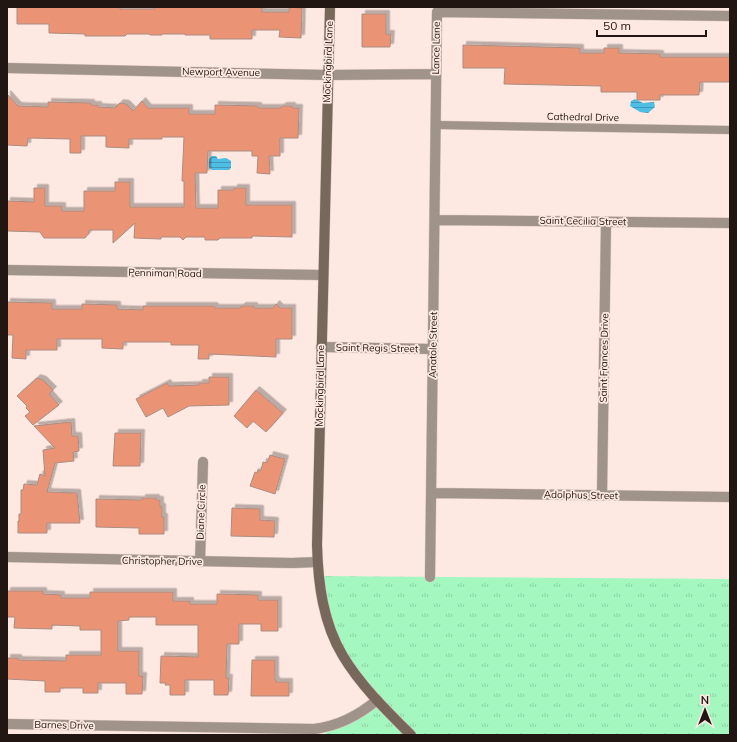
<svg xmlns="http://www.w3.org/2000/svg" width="737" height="742" viewBox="0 0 737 742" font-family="Mulish,sans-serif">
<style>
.grass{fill:url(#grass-tufts)}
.water{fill:url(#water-rules)}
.building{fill:#eb9475;stroke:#ab8c81;filter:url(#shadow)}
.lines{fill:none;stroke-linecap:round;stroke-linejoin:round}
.lane-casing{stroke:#dbc7c1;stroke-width:9}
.street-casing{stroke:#dbc7c1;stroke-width:11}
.secondary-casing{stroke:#dbc7c1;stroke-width:11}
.lane{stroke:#9f938a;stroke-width:8}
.street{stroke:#9f938a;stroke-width:10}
.secondary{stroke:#78685c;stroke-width:10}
.labels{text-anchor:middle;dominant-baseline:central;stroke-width:3.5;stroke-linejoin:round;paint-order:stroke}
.street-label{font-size:10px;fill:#221612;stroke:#fee9e2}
</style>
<defs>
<pattern id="grass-tufts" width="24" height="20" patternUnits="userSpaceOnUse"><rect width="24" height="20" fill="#a3f7bf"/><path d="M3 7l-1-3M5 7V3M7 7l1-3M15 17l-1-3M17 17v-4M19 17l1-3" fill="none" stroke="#8cd3a3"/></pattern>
<pattern id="water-rules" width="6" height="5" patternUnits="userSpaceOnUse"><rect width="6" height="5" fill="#4fbee4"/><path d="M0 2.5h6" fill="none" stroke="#4199b7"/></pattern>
<filter id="shadow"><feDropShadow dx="3.5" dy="-3.5" stdDeviation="0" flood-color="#0004"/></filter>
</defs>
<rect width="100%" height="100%" fill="#fee9e2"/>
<path class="grass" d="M 318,576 L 730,579 L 730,735 L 326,735 L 326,728 L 377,700 L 343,655 Z"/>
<path class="water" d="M 635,99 L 643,103 L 654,102 L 655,107 L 648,113 L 640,112 L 630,106 L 631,101 Z
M 212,156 L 216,156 L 218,159 C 227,159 223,156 231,161 L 231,168 L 229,170 L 212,170 L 209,167 L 209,159 Z"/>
<path class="building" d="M 17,7 L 120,7 L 120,9 L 155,9 L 155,7 L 262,7 L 262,12 L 289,12 L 289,7 L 302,8 L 301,38 L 279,37 L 280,30 L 252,30 L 252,39 L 210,39 L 210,35 L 185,35 L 185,34 L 162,34 L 162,35 L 150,35 L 149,34 L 127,34 L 125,36 L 85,36 L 85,34 L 49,33 L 49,24 L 17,24 Z
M 362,14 L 386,14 L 386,34 L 391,34 L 390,47 L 362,47 Z
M 463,45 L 580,48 L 580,53 L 604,53 L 604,48 L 619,48 L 619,53 L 660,54 L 660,57 L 730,57 L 730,82 L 700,82 L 699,95 L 660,95 L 660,100 L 637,100 L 637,92 L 601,92 L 601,86 L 504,84 L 505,68 L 463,68 Z
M 7,94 L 18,106 L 48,107 L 48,102 L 91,103 L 91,105 L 98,105 L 98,107 L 115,108 L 120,103 L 126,104 L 133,111 L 142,101 L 148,108 L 189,108 L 189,114 L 215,114 L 215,105 L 258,106 L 258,108 L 280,108 L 283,106 L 292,106 L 292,108 L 299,108 L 298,138 L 280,138 L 280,156 L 269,156 L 270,174 L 257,173 L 258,156 L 252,156 L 252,151 L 208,151 L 207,173 L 195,173 L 196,208 L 218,208 L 218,190 L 234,190 L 234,188 L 246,188 L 246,205 L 292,205 L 292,237 L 252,236 L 252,238 L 220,238 L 218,240 L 205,240 L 205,237 L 186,237 L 183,240 L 180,237 L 161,237 L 161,239 L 134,238 L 135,223 L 113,243 L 113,230 L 89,230 L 89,233 L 85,238 L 44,238 L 40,232 L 7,231 L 7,201 L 34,202 L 34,188 L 45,188 L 45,206 L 62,206 L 62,211 L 84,211 L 84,191 L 115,191 L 115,182 L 130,182 L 130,207 L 184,207 L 184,181 L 182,181 L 184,137 L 162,137 L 162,139 L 129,139 L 129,148 L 106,147 L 106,136 L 81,136 L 81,153 L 70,153 L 70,139 L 28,138 L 27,146 L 7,145 Z
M 7,302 L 52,303 L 52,309 L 82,309 L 82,304 L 117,305 L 117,309 L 143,310 L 143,306 L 214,306 L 215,308 L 240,308 L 242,306 L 254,306 L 254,308 L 273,308 L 276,304 L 280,308 L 292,308 L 292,339 L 276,339 L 276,357 L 209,354 L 209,359 L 198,359 L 199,345 L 171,345 L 171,342 L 123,342 L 123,349 L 102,348 L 102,339 L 57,339 L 57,350 L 26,350 L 26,359 L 12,358 L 13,335 L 7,335 Z
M 209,377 L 229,377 L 229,405 L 189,406 L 168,417 L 163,408 L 146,417 L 136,399 L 167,383 L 169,386 L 199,385 L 199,383 L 209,383 Z
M 37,378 L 43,380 L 53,390 L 49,394 L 59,405 L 33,425 L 25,416 L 30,412 L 26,408 L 27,406 L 17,396 Z
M 256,390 L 283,413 L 266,432 L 253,421 L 247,428 L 234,416 Z
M 71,422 L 72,436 L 78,436 L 79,451 L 73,452 L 74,461 L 55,463 L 47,492 L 77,493 L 80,523 L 47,523 L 47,533 L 18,533 L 18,521 L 19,521 L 19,514 L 21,514 L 21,490 L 23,490 L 24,484 L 37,485 L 40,474 L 45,476 L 43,450 L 55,448 L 34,426 Z
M 115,433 L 141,433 L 140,466 L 113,466 Z
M 270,455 L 285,459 L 275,494 L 250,486 L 255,472 L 257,473 L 258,470 L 261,471 L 263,462 L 267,463 Z
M 142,498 L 156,498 L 156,500 L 160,500 L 160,507 L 162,507 L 162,517 L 164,517 L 164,534 L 139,534 L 139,528 L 96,527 L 96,499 L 139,500 L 142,500 Z
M 232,508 L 260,509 L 260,520 L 275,521 L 274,537 L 231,536 Z
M 7,591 L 43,591 L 43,594 L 61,595 L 61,598 L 90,598 L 90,592 L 173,592 L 173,601 L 190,601 L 190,604 L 217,604 L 217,594 L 258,595 L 258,600 L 278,600 L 278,631 L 261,631 L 261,624 L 239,624 L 239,644 L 227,644 L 226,678 L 229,678 L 228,695 L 214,695 L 214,680 L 185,680 L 185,695 L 170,695 L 170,685 L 165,685 L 166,683 L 160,683 L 161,656 L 198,657 L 198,625 L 156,625 L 156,617 L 129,617 L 129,620 L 118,621 L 118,651 L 139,651 L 139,676 L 143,676 L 142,694 L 126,694 L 126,683 L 98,683 L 98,693 L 83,693 L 83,688 L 60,688 L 60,692 L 45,692 L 45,681 L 7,679 L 7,658 L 18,658 L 18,660 L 66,661 L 66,655 L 101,655 L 101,630 L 80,630 L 80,626 L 52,625 L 52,629 L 14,628 L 15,617 L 7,617 Z
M 252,660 L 275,660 L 275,680 L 276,680 L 276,682 L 289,682 L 289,696 L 251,696 Z"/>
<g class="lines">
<defs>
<path id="lane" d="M 437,125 L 730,130"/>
<path id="street" d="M 7,68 L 328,75 L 436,74
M 435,220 L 730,223
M 7,270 L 323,275
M 321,347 L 433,349
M 432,493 L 730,497
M 602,495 L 606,222
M 7,557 L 292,563 L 317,562
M 200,562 L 203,462
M 430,577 L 437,12 L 730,16
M 7,724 L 314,729 C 339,726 358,716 377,700"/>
<path id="secondary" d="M 330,7 L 317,545 C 318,583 323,623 343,656 C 361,686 387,711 411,735"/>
</defs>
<use href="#lane" class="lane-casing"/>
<use href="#street" class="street-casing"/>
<use href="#secondary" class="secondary-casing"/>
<use href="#lane" class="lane"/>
<use href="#street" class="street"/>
<use href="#secondary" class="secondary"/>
</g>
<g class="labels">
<g class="street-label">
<text transform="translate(436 48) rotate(-89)">Lance Lane</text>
<text transform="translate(328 62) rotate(-88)">Mockingbird Lane</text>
<text transform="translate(221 72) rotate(1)">Newport Avenue</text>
<text transform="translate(583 117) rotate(1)">Cathedral Drive</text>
<text transform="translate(583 221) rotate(1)">Saint Cecilia Street</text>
<text transform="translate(165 273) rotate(1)">Penniman Road</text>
<text transform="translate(433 345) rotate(-89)">Anatole Street</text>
<text transform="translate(377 348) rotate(1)">Saint Regis Street</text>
<text transform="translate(604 358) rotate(-89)">Saint Frances Drive</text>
<text transform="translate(320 386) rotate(-89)">Mockingbird Lane</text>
<text transform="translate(581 495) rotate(1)">Adolphus Street</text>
<text transform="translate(201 512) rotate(-88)">Diane Circle</text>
<text transform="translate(162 561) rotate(1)">Christopher Drive</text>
<text transform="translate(64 725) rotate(1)">Barnes Drive</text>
</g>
</g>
<rect width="737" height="742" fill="none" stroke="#221612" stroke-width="16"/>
<g transform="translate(705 710)" stroke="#fee9e2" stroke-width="3" paint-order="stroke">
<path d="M0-3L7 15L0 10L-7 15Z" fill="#221612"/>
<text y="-6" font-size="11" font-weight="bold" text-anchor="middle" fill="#221612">N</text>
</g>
<path d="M597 30v6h109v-6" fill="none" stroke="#221612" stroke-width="2"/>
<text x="603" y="30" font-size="12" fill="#221612" stroke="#fee9e2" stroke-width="3" paint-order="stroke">50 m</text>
</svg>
